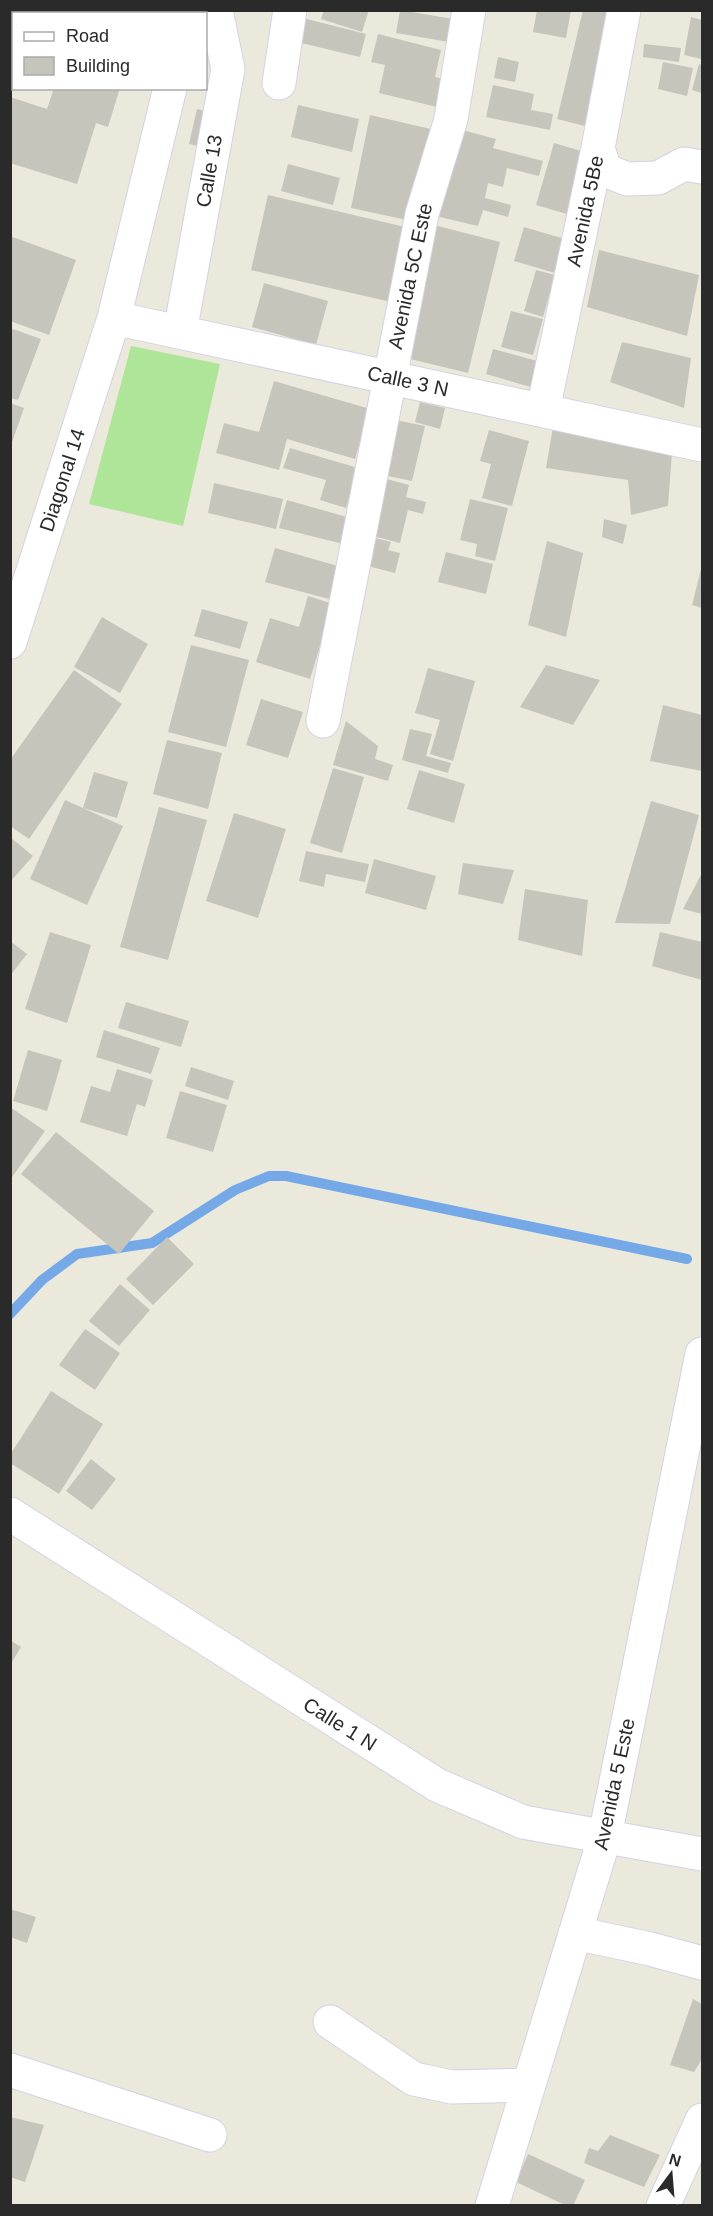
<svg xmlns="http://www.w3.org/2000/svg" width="713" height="2216" viewBox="0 0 713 2216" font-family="Helvetica,sans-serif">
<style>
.pitch{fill:#aee598}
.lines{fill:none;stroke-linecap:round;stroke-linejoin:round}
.stream{stroke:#75a8e7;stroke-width:10}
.building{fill:#c6c5bc}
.minor-casing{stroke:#d3d2e2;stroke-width:35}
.minor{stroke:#fff;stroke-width:33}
.labels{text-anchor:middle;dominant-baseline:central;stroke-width:5;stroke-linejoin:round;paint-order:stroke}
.street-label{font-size:20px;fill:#2a2a2a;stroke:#fff}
</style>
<rect width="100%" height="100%" fill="#ebe9dc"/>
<path class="pitch" d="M 131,346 L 220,364 L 183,526 L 89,504 Z"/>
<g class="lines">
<path class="stream" d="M 10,1314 L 42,1280 L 77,1254 L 152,1243 L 235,1190 L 269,1176 L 286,1176 L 687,1259"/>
</g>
<path class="building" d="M 10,10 L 42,10 L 36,14 L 14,14 L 14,25 L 10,26 Z
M 324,10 L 369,10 L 362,32 L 321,19 Z
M 400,10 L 465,21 L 461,44 L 396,33 Z
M 537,10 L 571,10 L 566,38 L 533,32 Z
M 583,10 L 619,10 L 593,128 L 557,119 Z
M 691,17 L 702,20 L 702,59 L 684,55 Z
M 303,18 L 366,34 L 360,57 L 297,42 Z
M 378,34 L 441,50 L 435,77 L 444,79 L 437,107 L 379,93 L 385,65 L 371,62 Z
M 644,44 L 681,48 L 679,62 L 643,57 Z
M 498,57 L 519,62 L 515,82 L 494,78 Z
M 663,62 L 693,68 L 687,96 L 658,89 Z
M 699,64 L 702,65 L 702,93 L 692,90 Z
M 493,85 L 534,94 L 531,110 L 553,114 L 550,130 L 486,117 Z
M 54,88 L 120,88 L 108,127 L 96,123 L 77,184 L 10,163 L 10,97 L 47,109 Z
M 298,105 L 359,119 L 352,152 L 291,137 Z
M 197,109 L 219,114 L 211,149 L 189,144 Z
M 370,115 L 435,130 L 416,222 L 351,208 Z
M 451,127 L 496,139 L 493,148 L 543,161 L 539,176 L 507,168 L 503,187 L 488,183 L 485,198 L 511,205 L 508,217 L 483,210 L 478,226 L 427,214 Z
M 554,143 L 595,155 L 577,217 L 536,205 Z
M 288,164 L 340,178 L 333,205 L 281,191 Z
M 268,195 L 418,230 L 400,304 L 251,270 Z
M 434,225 L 500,242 L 468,373 L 402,357 Z
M 524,227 L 565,239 L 555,273 L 514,261 Z
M 10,236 L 76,260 L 49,335 L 10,321 Z
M 599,250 L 699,275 L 687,336 L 587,307 Z
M 536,270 L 555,275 L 543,317 L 524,311 Z
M 264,283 L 328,301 L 316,345 L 252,327 Z
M 511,311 L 543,319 L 533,355 L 501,347 Z
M 10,328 L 41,339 L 18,400 L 10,398 Z
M 622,342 L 691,358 L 684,408 L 610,382 Z
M 493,349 L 541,362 L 534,388 L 486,374 Z
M 274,381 L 370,409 L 355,459 L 287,439 L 279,470 L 216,453 L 224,423 L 259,432 Z
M 420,402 L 445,408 L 440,429 L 415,422 Z
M 10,403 L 24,408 L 11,445 L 10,444 Z
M 395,420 L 425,426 L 412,481 L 383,475 Z
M 553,427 L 672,452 L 668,506 L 631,515 L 628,480 L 546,468 Z
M 489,430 L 529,441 L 512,506 L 482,498 L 491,464 L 480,461 Z
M 290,448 L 358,468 L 346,508 L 320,500 L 326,480 L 283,468 Z
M 383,478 L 409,485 L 406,497 L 426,502 L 423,514 L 408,510 L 400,543 L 369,535 Z
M 214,483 L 283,499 L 276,529 L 208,513 Z
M 470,499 L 508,508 L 495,561 L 475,556 L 477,544 L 460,540 Z
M 287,500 L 354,519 L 347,545 L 279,528 Z
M 604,519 L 627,525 L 623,544 L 602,537 Z
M 371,537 L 391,542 L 388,550 L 400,553 L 395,573 L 364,565 Z
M 547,541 L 583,553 L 566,637 L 528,625 Z
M 275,548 L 338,566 L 329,599 L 265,582 Z
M 446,552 L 493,564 L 486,594 L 438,582 Z
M 702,565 L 702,608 L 692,605 Z
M 308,596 L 333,604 L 310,679 L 256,662 L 270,618 L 299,627 Z
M 202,609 L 248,622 L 240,649 L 194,636 Z
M 102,617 L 148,644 L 120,693 L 74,667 Z
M 191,645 L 249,660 L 226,747 L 168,732 Z
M 546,665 L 600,680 L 573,725 L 520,707 Z
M 428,668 L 475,681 L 453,761 L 430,754 L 440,720 L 415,713 Z
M 74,670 L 122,704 L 29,839 L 10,826 L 10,760 Z
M 261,699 L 303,712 L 288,758 L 246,745 Z
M 663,705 L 702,715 L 702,771 L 650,761 Z
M 346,721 L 378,746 L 375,759 L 393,765 L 388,781 L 333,765 Z
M 410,729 L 432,734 L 426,756 L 451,763 L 448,773 L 402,760 Z
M 167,740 L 222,753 L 208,809 L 153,794 Z
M 333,768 L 364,777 L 342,853 L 310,843 Z
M 419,770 L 465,784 L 454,823 L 407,809 Z
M 94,772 L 128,782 L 117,818 L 83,808 Z
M 65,800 L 123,826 L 87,905 L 30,879 Z
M 651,801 L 699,815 L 670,924 L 615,923 Z
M 159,807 L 207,820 L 168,960 L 120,947 Z
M 234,813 L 286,829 L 258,918 L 206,901 Z
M 10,837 L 33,856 L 10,882 Z
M 306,851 L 369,864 L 365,882 L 326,874 L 324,887 L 299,881 Z
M 374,859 L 436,876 L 426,910 L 365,893 Z
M 463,863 L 514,870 L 503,904 L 458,894 Z
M 702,873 L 702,914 L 683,909 Z
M 525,889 L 588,900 L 582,956 L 518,940 Z
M 50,932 L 91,945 L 67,1023 L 25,1009 Z
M 660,932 L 702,942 L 702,980 L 652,966 Z
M 10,941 L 27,954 L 10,976 Z
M 126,1002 L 189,1021 L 181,1047 L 118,1028 Z
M 104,1030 L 160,1048 L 151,1074 L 96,1057 Z
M 28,1050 L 62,1060 L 47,1111 L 13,1101 Z
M 191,1067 L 234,1081 L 228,1100 L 185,1086 Z
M 117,1069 L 153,1080 L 145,1107 L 137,1104 L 127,1136 L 80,1122 L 91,1086 L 110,1092 Z
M 180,1091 L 227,1105 L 213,1152 L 166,1138 Z
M 10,1107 L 45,1131 L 10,1180 Z
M 56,1132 L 154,1211 L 119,1254 L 21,1174 Z
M 167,1237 L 194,1264 L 153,1305 L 126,1279 Z
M 120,1284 L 150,1310 L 119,1346 L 89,1321 Z
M 85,1329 L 120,1353 L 95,1390 L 59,1365 Z
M 51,1391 L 103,1424 L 59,1494 L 10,1463 L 10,1455 Z
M 91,1459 L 116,1479 L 92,1510 L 66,1491 Z
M 10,1640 L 21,1647 L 10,1665 Z
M 10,1909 L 36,1917 L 27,1943 L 10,1937 Z
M 693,1999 L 702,2004 L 702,2059 L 694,2072 L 670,2065 Z
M 10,2117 L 44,2125 L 25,2182 L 10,2177 Z
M 610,2135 L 660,2155 L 644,2187 L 584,2163 L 589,2148 L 598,2151 Z
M 528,2154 L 585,2180 L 573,2206 L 567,2206 L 516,2182 Z"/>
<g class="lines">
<defs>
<path id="minor" d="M 153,10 L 155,14
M 279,83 L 290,10
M 598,148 L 605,170 L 627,179 L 658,178 L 684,164 L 702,167
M 114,318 L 702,445
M 180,332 L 228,69 L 216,10
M 543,410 L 598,148 L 624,10
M 10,642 L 114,318 L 170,88
M 323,721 L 422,214 L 451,119 L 469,10
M 10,1514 L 437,1785 L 523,1822 L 702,1854
M 575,1933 L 650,1949 L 702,1963
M 330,2022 L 414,2079 L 452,2087 L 528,2085
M 10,2070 L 210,2135
M 492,2206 L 605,1836 L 702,1354
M 663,2206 L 702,2120"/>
</defs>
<use href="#minor" class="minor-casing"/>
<use href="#minor" class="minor"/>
</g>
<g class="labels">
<g class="street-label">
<text transform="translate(209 171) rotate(-80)">Calle 13</text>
<text transform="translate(585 211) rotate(-78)">Avenida 5Be</text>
<text transform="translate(410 276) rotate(-78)">Avenida 5C Este</text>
<text transform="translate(408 381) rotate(12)">Calle 3 N</text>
<text transform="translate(62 480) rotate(-72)">Diagonal 14</text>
<text transform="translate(340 1724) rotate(32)">Calle 1 N</text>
<text transform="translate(614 1784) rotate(-78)">Avenida 5 Este</text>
</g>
</g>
<rect width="713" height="2216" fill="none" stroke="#2a2a2a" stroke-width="24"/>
<rect x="12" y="12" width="195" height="78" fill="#ffffff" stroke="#aaaaaa" stroke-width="1.5"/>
<rect x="24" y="32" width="30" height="9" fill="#ffffff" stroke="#aaaaaa" stroke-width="1.5"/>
<text x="66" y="42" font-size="18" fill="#2a2a2a">Road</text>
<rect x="24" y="57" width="30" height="18" fill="#c6c5bc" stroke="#aaaaaa" stroke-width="1.5"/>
<text x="66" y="72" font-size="18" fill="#2a2a2a">Building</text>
<g transform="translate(671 2174) rotate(16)" stroke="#ffffff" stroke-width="4.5" paint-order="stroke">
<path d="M0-4.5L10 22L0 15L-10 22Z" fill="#2a2a2a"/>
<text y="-9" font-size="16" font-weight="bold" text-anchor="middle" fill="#2a2a2a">N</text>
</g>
</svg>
